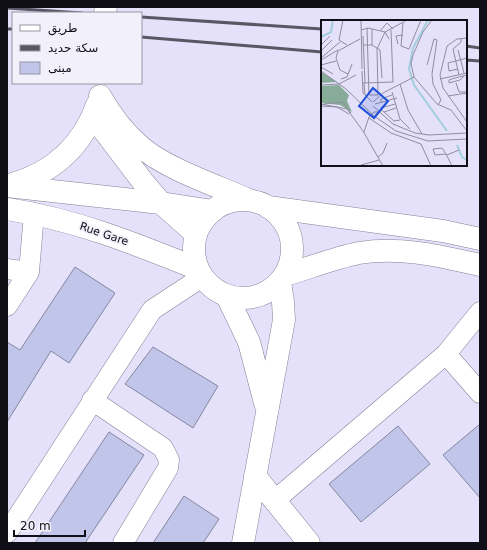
<svg xmlns="http://www.w3.org/2000/svg" width="487" height="550" viewBox="0 0 487 550" font-family="'DejaVu Sans','Noto Sans Arabic',sans-serif">
<style>
.building{fill:#c1c5e9;stroke:#84879e}
.lines{fill:none;stroke-linecap:round;stroke-linejoin:round}
.minor-casing{stroke:#848097;stroke-width:21}
.tertiary-casing{stroke:#848097;stroke-width:23}
.secondary-casing{stroke:#848097;stroke-width:23}
.minor{stroke:#fff;stroke-width:20}
.tertiary{stroke:#fff;stroke-width:22}
.secondary{stroke:#fff;stroke-width:22}
.rail{stroke:#5a5765;stroke-width:3}
.labels{text-anchor:middle;dominant-baseline:central;stroke-width:3.5;stroke-linejoin:round;paint-order:stroke}
.street-label{font-size:11px;fill:#100e16;stroke:#f2f0fb}
.inset-river{fill:none;stroke:#a3cede;stroke-width:2}
.inset-road{fill:none;stroke:#908d9f;stroke-width:1}
.view{fill:#1d4ed8;fill-opacity:0.15;stroke:#1d4ed8;stroke-width:2}
.inset-edge{fill:none;stroke:#100e16;stroke-width:2}
</style>
<rect width="100%" height="100%" fill="#e5e1fb"/>
<path class="building" d="M 75,267 L 115,293 L 69,363 L 51,351 L 7,422 L 7,342 L 20,350 Z
M 153,347 L 218,386 L 193,428 L 125,384 Z
M 480,424 L 480,498 L 443,455 Z
M 398,426 L 430,464 L 361,522 L 329,484 Z
M 109,432 L 144,455 L 85,543 L 35,543 Z
M 184,496 L 219,519 L 203,543 L 153,543 Z"/>
<g class="lines">
<defs>
<path id="minor" d="M 7,269 L 29,272
M 7,306 L 29,272 L 34,213
M 446,354 L 480,312
M 92,400 L 163,448 L 169,460 L 168,468 L 123,543
M 274,501 L 446,354 L 480,393
M 7,533 L 152,310 L 202,277"/>
<path id="tertiary" d="M 227,296 L 249,342 L 265,403
M 255,476 L 309,543
M 243,543 L 284,320 L 283,302 L 280,282"/>
<path id="secondary" d="M 105,13 L 106,7
M 100,96 C 111,115 123,132 140,146 C 164,168 218,186 249,200
M 93,116 L 143,182 L 161,203 L 196,234
M 12,184 C 53,173 83,145 97,105
M 7,186 L 161,203 L 213,211
M194 249a49 49 0 1 1 98 0a49 49 0 1 1-98 0Z
M 268,207 L 443,231 L 480,239
M 7,209 C 74,219 136,244 198,269
M 285,275 C 309,268 334,258 359,253 C 400,246 440,256 480,265"/>
</defs>
<use href="#minor" class="minor-casing"/>
<use href="#tertiary" class="tertiary-casing"/>
<use href="#secondary" class="secondary-casing"/>
<use href="#minor" class="minor"/>
<use href="#tertiary" class="tertiary"/>
<use href="#secondary" class="secondary"/>
<path class="rail" d="M 7,8 L 82,13
M 141,17 L 322,29
M 7,29 L 13,29
M 141,37 L 322,52
M 466,46 L 480,48
M 466,60 L 480,61"/>
</g>
<g class="labels">
<g class="street-label">
<text transform="translate(104 234) rotate(19)">Rue Gare</text>
</g>
</g>
<g transform="translate(321 20)">
<rect width="146" height="146" fill="#e5e1fb"/>
<path d="M 0,52 L 5,55 L 16,62 L 0,63 ZM 18,65 L 28,75 L 26,81 L 31,92 L 19,85 L 0,83 L 0,66 Z" fill="#87ad99"/>
<path class="inset-river" d="M 107,0 L 92,28 L 88,49 L 93,65 L 126,111M 0,17 L 10,12 L 12,0M 136,125 L 141,137 L 146,140"/>
<path class="inset-road" d="M 22,0 L 18,20 L 26,25M 40,0 L 41,49M 82,3 L 80,26 L 88,29 L 100,0M 46,8 L 48,75 L 57,75M 51,9 L 51,25M 40,10 L 47,8 L 64,12 L 86,0M 59,11 L 66,3 L 72,9M 42,16 L 44,63M 146,18 L 136,19 L 126,26 L 119,55 L 122,68 L 146,102M 77,24 L 75,16 L 82,15M 0,25 L 9,16M 42,25 L 51,25 L 59,30 L 61,58M 137,30 L 143,53M 0,31 L 11,20M 0,38 L 19,22M 0,40 L 17,30M 0,45 L 15,41M 106,45 L 113,19 L 116,20 L 111,54 L 112,64 L 120,80 L 117,85M 0,47 L 12,54M 137,49 L 128,51 L 127,43 L 146,38M 0,51 L 25,69 L 53,96 L 75,111 L 107,121 L 146,119M 41,51 L 42,73 L 51,82M 27,54 L 19,50 L 15,38 L 17,31 L 39,19M 138,55 L 132,29 L 140,22 L 140,18M 143,56 L 139,60 L 128,63 L 128,60 L 134,58 L 146,55M 93,57 L 116,84 L 130,90 L 146,111M 20,59 L 26,57 L 31,44M 119,59 L 146,53M 42,63 L 72,62 L 70,10M 43,63 L 44,75M 135,63 L 138,72 L 146,72M 79,64 L 87,90 L 101,114M 0,65 L 18,64 L 35,55M 71,72 L 79,99 L 89,109M 57,75 L 56,29 L 64,12 L 68,19M 127,76 L 146,73M 52,82 L 62,73 L 93,57 L 90,44 L 92,35 L 102,12 L 111,0M 60,83 L 60,79 L 71,75M 0,84 L 26,89 L 42,111 L 62,146M 3,84 L 22,82 L 30,93M 54,84 L 76,78M 0,86 L 16,87 L 28,94M 52,86 L 72,104 L 94,113 L 108,115 L 146,113M 60,88 L 74,84M 59,89 L 63,92 L 75,88M 63,92 L 73,101 L 79,100M 48,98 L 70,113 L 100,124 L 110,146M 43,112 L 48,97 L 53,92 L 58,92M 125,134 L 114,135 L 112,129 L 121,128 L 125,134 L 131,146M 126,135 L 138,130M 57,137 L 62,133 L 66,123M 40,145 L 58,140"/>
<path class="view" d="M 52,68 L 67,81 L 53,98 L 38,86 Z"/>
<rect width="146" height="146" class="inset-edge"/>
</g>
<rect width="487" height="550" fill="none" stroke="#100e16" stroke-width="16"/>
<rect x="12" y="12" width="130" height="72" fill="#f2f0fb" stroke="#98969f"/>
<rect x="20" y="25" width="20" height="6" fill="#ffffff" stroke="#98969f"/>
<text x="48" y="32" font-size="12" fill="#100e16">طريق</text>
<rect x="20" y="45" width="20" height="6" fill="#5a5765" stroke="#98969f"/>
<text x="48" y="52" font-size="12" fill="#100e16">سكة حديد</text>
<rect x="20" y="62" width="20" height="12" fill="#c1c5e9" stroke="#98969f"/>
<text x="48" y="72" font-size="12" fill="#100e16">مبنى</text>
<path d="M14 530v6h71v-6" fill="none" stroke="#100e16" stroke-width="2"/>
<text x="20" y="530" font-size="12" fill="#100e16" stroke="#f2f0fb" stroke-width="3" paint-order="stroke">20 m</text>
</svg>
